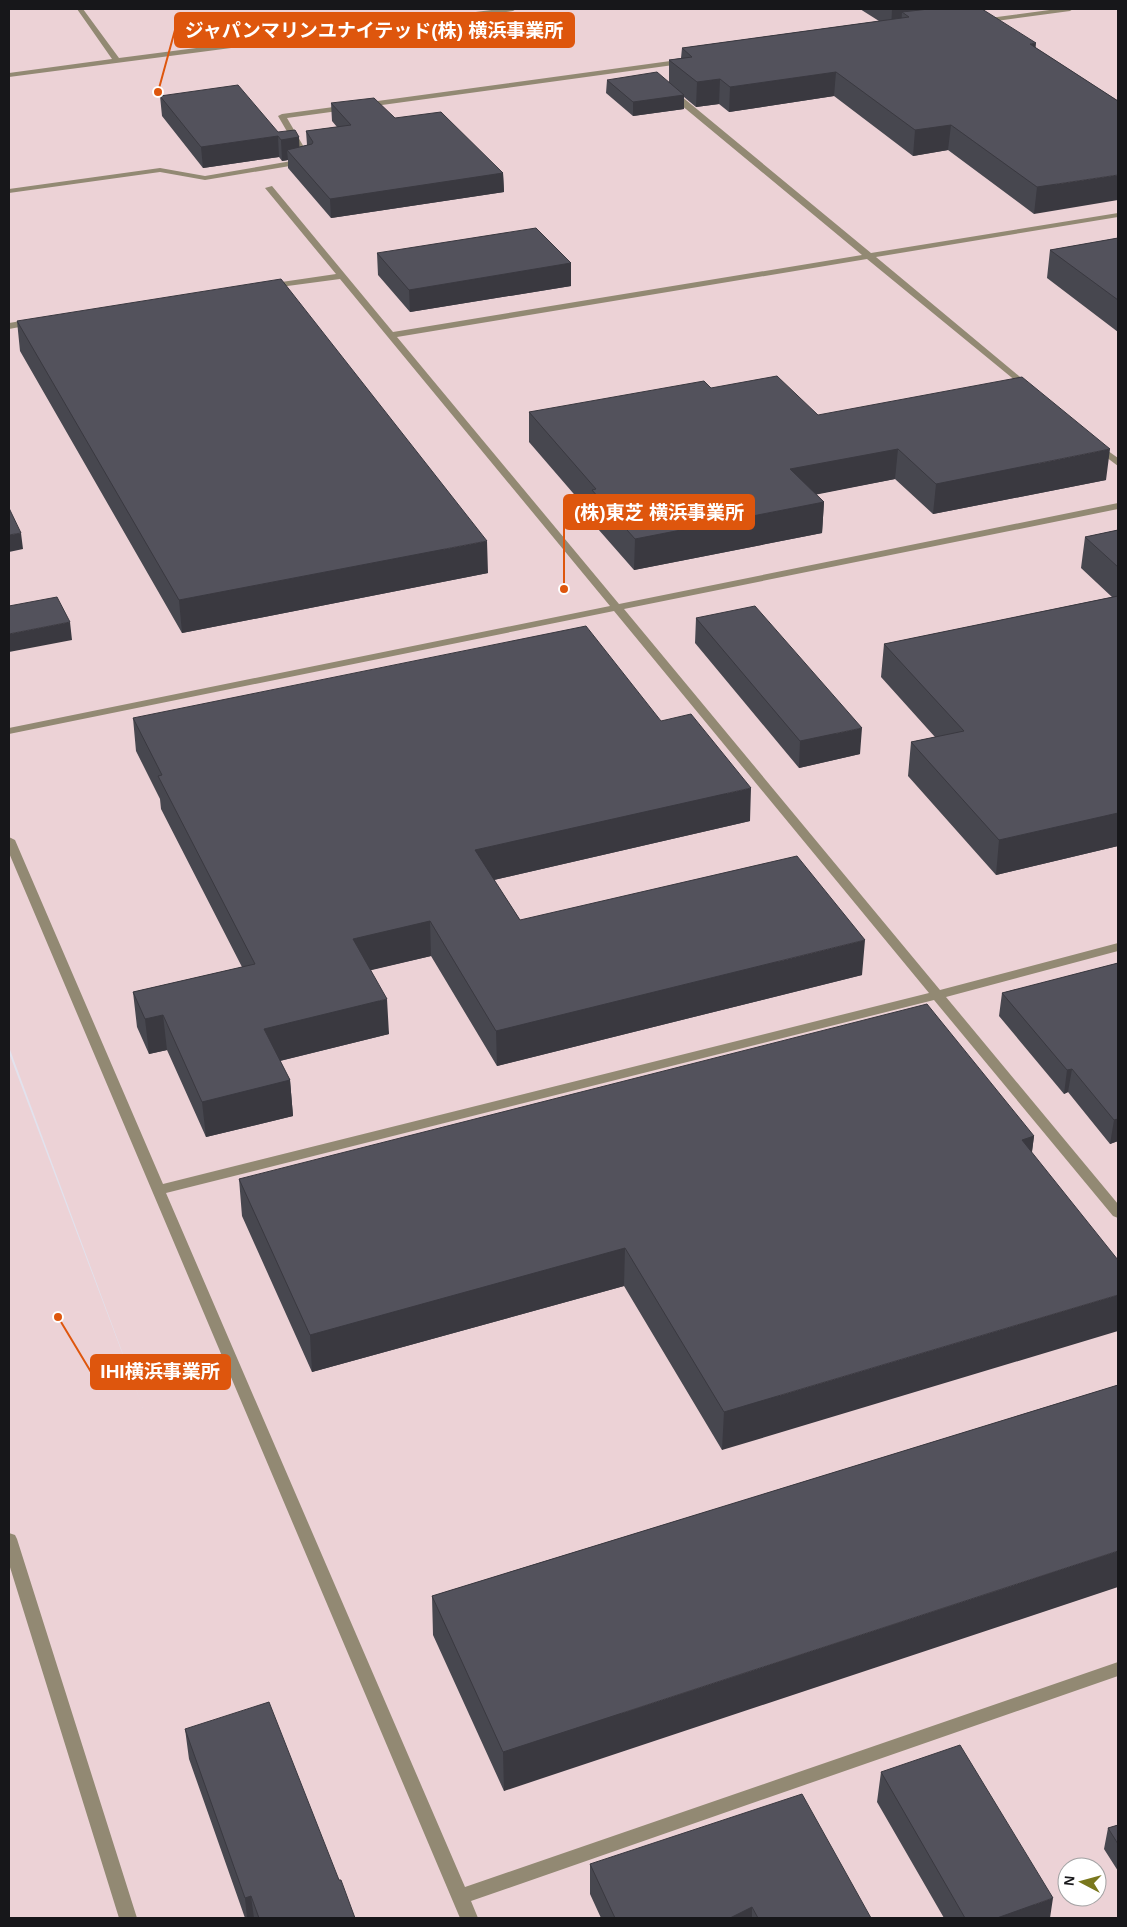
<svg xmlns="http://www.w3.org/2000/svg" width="1127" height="1927" viewBox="0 0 1127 1927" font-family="Helvetica,'Noto Sans JP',sans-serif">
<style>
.industrial{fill:#ecd2d6;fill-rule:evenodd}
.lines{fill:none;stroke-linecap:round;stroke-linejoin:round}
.minor{fill:#928973;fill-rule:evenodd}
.wall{fill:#47474f}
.shaded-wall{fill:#3a3940}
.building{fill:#53525c;stroke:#3a3940}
.leader{fill:none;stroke:#de560d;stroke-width:2}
.callout-dot{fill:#de560d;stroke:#fff;stroke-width:2}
.callout{fill:#de560d;stroke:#de560d;stroke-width:2}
.callout-label{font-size:19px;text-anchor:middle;font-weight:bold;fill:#fff}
</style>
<rect width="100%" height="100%" fill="#e2e2ed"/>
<path class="industrial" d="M 9,9 L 1118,9 L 1118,1918 L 9,1918 L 9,1053 L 143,1408 L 9,1047 ZM 1067,1867 L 1097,1867 L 1097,1897 L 1067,1897 Z"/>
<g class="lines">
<path class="minor" d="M 77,9 L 83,9 L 119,58 L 499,9 L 516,9 L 513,11 L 9,77 L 9,73 L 112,59 Z
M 1057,9 L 1073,9 L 1070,11 L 982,23 L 979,21 L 982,19 Z
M 685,59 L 689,61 L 688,63 L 287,118 L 312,161 L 308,163 L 205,180 L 160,172 L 9,193 L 9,189 L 160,168 L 205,176 L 303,159 L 278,116 L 282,114 Z
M 669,91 L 675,91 L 871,253 L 1118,213 L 1118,217 L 876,257 L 1031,386 L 1031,390 L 1028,391 L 867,259 L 397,337 L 619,604 L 1118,503 L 1118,509 L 624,609 L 940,990 L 1118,943 L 1118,951 L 946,997 L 1118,1204 L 1118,1218 L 1113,1216 L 934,1000 L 166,1193 L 465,1887 L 1118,1662 L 1118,1676 L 471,1901 L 478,1918 L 460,1918 L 9,853 L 9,837 L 15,840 L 163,1184 L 929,993 L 614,611 L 9,734 L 9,728 L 610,606 L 340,279 L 265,289 L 265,285 L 268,284 L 336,274 L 265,188 L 272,186 L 393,332 L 862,255 L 669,95 Z
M 33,319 L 36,320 L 36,324 L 9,329 L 9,323 Z
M 1097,443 L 1118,458 L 1118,466 L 1094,448 L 1094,444 Z
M 9,1533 L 15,1535 L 17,1539 L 137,1918 L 119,1918 L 9,1564 Z"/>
</g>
<path class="wall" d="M 860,9 L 982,9 L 1036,48 L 1118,101 L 1034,214 L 948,150 L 913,156 L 834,96 L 729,112 L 719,104 L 696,107 L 684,97 L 684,109 L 633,116 L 606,93 L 607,80 L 669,82 L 669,60 L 681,58 L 682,48 L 879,21 Z
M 160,96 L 278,132 L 299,137 L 299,147 L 307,145 L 306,131 L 337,127 L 332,121 L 331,103 L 395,118 L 503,173 L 504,192 L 331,218 L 288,168 L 288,160 L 282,161 L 279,157 L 203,168 L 162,116 Z
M 1118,238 L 1118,332 L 1047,278 L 1050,250 Z
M 377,253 L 571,263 L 571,286 L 410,312 L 378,275 Z
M 17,321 L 488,573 L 182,633 L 20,351 Z
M 711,388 L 818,415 L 1106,480 L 933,514 L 895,479 L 816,494 L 824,502 L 822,533 L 634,570 L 591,521 L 592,515 L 529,442 L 529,412 Z
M 1118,530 L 1118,846 L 996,875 L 908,776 L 911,742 L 935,737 L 881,677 L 884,644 L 1112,597 L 1081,568 L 1085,537 Z
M 696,618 L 860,754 L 799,768 L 695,643 Z
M 133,718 L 661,721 L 750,821 L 494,880 L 520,920 L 862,975 L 497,1066 L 431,956 L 370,970 L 389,1034 L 280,1061 L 290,1080 L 293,1116 L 206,1137 L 167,1050 L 149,1054 L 137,1027 L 133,992 L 242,967 L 161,809 L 160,799 L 136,751 Z
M 1118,963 L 1118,1141 L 1110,1144 L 1068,1092 L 1064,1094 L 999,1016 L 1002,993 Z
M 1034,1136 L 1032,1152 L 722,1450 L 624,1286 L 312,1372 L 242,1216 L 239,1179 Z
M 1118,1385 L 504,1791 L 433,1635 L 432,1596 Z
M 185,1729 L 339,1880 L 355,1918 L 245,1918 L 189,1759 Z
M 881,1772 L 1050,1918 L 944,1918 L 877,1802 Z
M 1118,1825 L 1118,1871 L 1104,1849 L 1108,1828 Z
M 590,1864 L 871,1918 L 601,1918 L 590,1894 Z"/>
<path class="shaded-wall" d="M 892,9 L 962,9 L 902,12 L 901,28 L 891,30 Z
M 1036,43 L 1034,68 L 1030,44 Z
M 836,72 L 834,96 L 729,112 L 730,87 Z
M 720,79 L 719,104 L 696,107 L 697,82 Z
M 684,95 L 684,109 L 633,116 L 633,102 Z
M 951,125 L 948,150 L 913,156 L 915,130 Z
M 278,136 L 279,157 L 203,168 L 201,147 Z
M 299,137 L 300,158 L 287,150 L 288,160 L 282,161 L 281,140 Z
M 503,173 L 504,192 L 331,218 L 330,199 Z
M 1118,175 L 1118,200 L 1034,214 L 1037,187 Z
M 571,263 L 571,286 L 410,312 L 409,290 Z
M 898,449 L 895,479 L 789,500 L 790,469 Z
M 1110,449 L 1106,480 L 933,514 L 936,484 Z
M 824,502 L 822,533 L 634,570 L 635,539 Z
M 21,533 L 23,549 L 9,552 L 9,535 Z
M 487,541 L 488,573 L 182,633 L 179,600 Z
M 70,622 L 72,640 L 9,652 L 9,634 Z
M 862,728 L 860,754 L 799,768 L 800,741 Z
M 751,788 L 750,821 L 476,884 L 475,850 Z
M 1118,813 L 1118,846 L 996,875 L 999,840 Z
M 430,921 L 431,956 L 355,974 L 353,939 Z
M 865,940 L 862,975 L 497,1066 L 496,1031 Z
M 387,999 L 389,1034 L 267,1064 L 264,1029 Z
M 163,1015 L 167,1050 L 149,1054 L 145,1019 Z
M 1072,1069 L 1068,1092 L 1064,1094 L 1067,1070 Z
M 290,1080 L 293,1116 L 206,1137 L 202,1102 Z
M 1118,1119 L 1118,1141 L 1110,1144 L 1114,1120 Z
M 1034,1136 L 1029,1173 L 1022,1140 Z
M 625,1248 L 624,1286 L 312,1372 L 310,1335 Z
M 1118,1295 L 1118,1331 L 722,1450 L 724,1412 Z
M 1118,1551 L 1118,1587 L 504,1791 L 503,1752 Z
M 251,1896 L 254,1918 L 247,1918 L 245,1898 Z
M 1053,1898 L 1050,1918 L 997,1918 Z
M 752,1907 L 752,1918 L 730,1918 Z"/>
<path class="building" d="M 929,9 L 982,9 L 1036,43 L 1030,44 L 1118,101 L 1118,175 L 1037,187 L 951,125 L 915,130 L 836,72 L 730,87 L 720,79 L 697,82 L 669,60 L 692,57 L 682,48 L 909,17 L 902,12 Z
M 657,72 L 684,95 L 633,102 L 607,80 Z
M 238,85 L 278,132 L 295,130 L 299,137 L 281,140 L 278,136 L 201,147 L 160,96 Z
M 374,98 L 395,118 L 441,112 L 503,173 L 330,199 L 287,150 L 312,144 L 313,142 L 306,131 L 351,125 L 331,103 Z
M 536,228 L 571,263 L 409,290 L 377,253 Z
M 1118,238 L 1118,300 L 1050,250 Z
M 281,279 L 487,541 L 179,600 L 17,321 Z
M 777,376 L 818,415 L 1022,377 L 1110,449 L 936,484 L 898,449 L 790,469 L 824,502 L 635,539 L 592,490 L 596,489 L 529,412 L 704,381 L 711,388 Z
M 9,508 L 21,533 L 9,535 Z
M 1118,530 L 1118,567 L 1085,537 Z
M 1118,596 L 1118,813 L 999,840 L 911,742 L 964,731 L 884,644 Z
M 57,597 L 70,622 L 9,634 L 9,606 Z
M 755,606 L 862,728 L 800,741 L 696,618 Z
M 586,626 L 661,721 L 691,714 L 751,788 L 475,850 L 520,920 L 797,856 L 865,940 L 496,1031 L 430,921 L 353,939 L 387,999 L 264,1029 L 290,1080 L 202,1102 L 163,1015 L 145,1019 L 133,992 L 255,964 L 158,776 L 162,775 L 133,718 Z
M 1118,963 L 1118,1119 L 1114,1120 L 1072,1069 L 1067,1070 L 1002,993 Z
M 927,1004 L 1034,1136 L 1022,1140 L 1118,1260 L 1118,1295 L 724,1412 L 625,1248 L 310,1335 L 239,1179 Z
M 1118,1385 L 1118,1551 L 503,1752 L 432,1596 Z
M 269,1702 L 339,1880 L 341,1880 L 355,1918 L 259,1918 L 251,1896 L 245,1898 L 185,1729 Z
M 960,1745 L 1053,1898 L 997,1918 L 965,1918 L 881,1772 Z
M 802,1794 L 871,1918 L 758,1918 L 752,1907 L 730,1918 L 615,1918 L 590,1864 Z
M 1118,1825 L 1118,1844 L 1108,1828 Z"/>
<path class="leader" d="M158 92L175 30M564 589L564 512M58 1317L91 1372"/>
<g class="callout-dot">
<circle cx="158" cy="92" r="5"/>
<circle cx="564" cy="589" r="5"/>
<circle cx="58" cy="1317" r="5"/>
</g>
<g class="callout">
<rect x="175" y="13" width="399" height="34" rx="5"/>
<rect x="564" y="495" width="190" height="34" rx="5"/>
<rect x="91" y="1355" width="139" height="34" rx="5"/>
</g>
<g class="callout-label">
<text x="374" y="37">ジャパンマリンユナイテッド(株) 横浜事業所</text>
<text x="659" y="519">(株)東芝 横浜事業所</text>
<text x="160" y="1378">IHI横浜事業所</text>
</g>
<rect width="1127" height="1927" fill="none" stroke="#17171a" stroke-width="20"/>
<g transform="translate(1082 1882) rotate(276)"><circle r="24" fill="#ffffff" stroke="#a2a2a3"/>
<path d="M0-4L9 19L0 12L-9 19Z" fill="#79771d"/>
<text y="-8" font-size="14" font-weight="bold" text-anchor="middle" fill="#17171a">N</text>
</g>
</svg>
